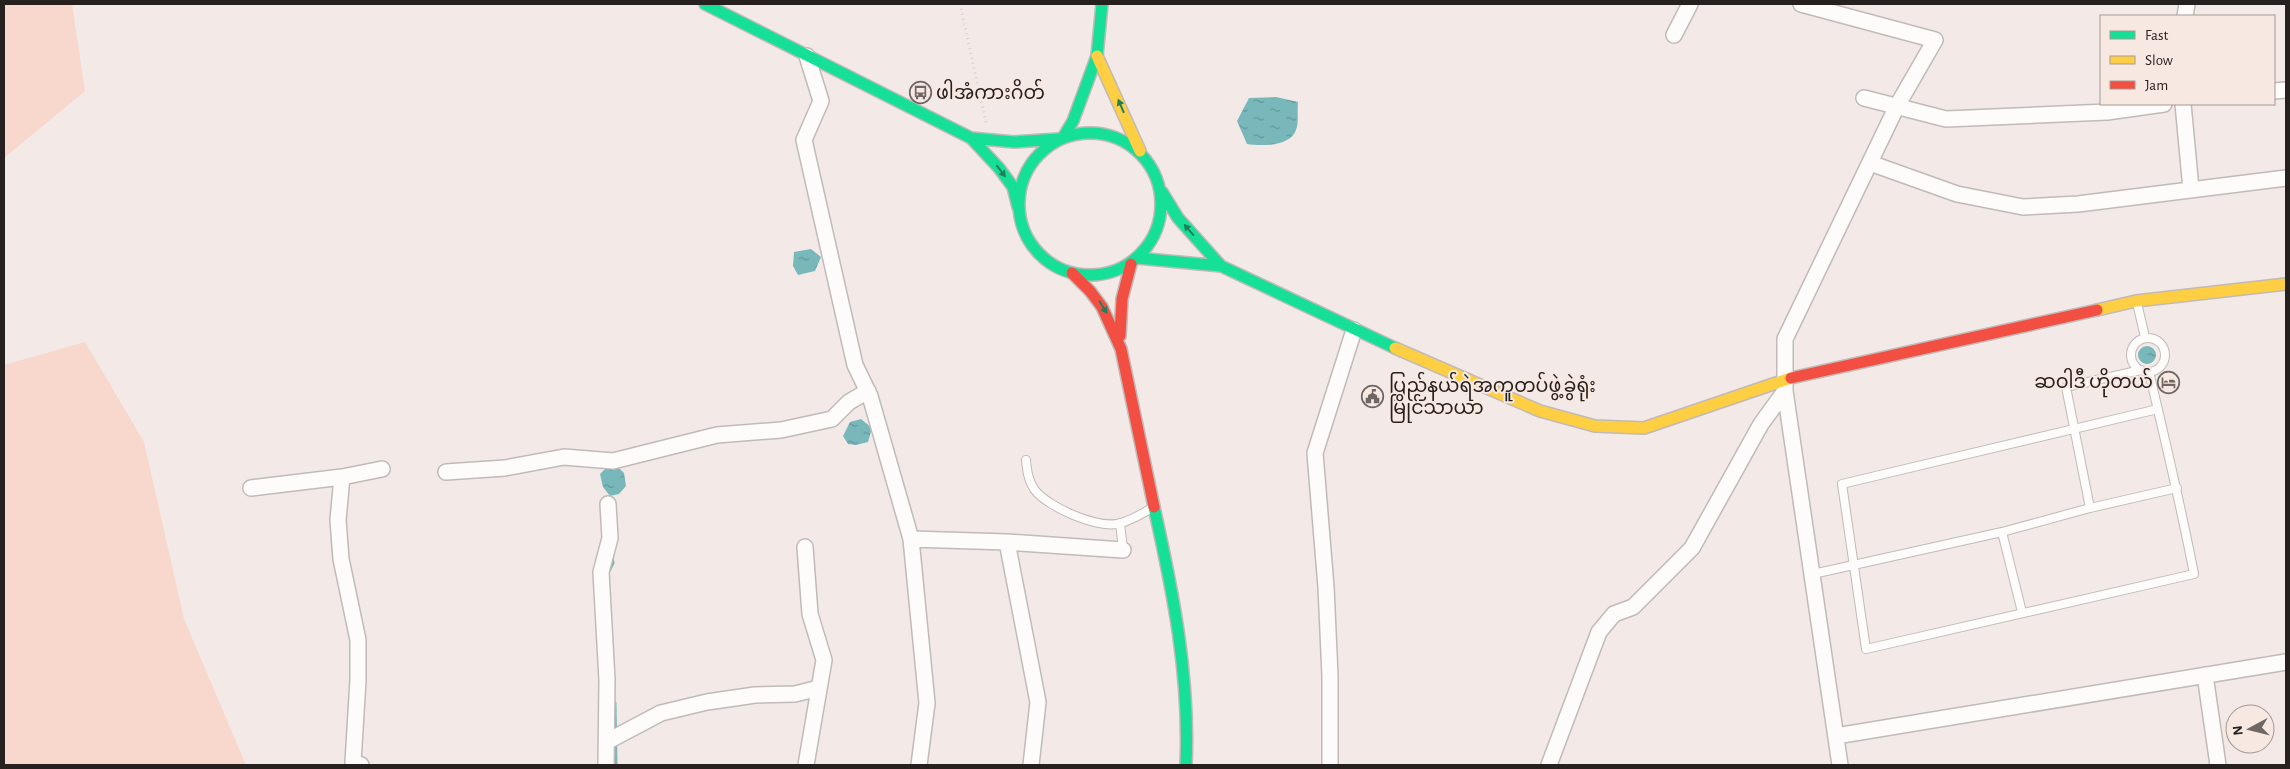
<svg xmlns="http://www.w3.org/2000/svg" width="2290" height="769" viewBox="0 0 2290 769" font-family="'Alegreya Sans','Noto Sans Myanmar',sans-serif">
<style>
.grass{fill:#f8d7cc}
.water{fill:url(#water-ripples)}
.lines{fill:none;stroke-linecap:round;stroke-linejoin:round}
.stream{stroke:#78b8bb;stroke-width:5}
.lane-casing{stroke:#c1bab8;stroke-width:10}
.street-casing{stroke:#c1bab8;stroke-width:18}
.fast-casing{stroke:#c1bab8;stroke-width:14}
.slow-casing{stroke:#c1bab8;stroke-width:14}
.jam-casing{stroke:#c1bab8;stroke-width:14}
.path{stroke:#d3d0cf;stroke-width:3;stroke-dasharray:1 4;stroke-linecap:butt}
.lane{stroke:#fdfcfb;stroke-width:8}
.street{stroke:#fdfcfb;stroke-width:15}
.fast{stroke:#16e098;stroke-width:11}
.slow{stroke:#ffcf43;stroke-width:11}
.jam{stroke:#f24e42;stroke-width:11}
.oneway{fill:#1e805b}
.labels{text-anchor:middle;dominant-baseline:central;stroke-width:4;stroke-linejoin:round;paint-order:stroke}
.poi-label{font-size:19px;fill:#26201e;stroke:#f8e8e2;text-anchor:start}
</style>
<defs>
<pattern id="water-ripples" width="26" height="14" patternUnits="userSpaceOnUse" patternTransform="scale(1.25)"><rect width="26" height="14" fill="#78b8bb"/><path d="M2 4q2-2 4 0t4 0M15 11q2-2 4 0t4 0" fill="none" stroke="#629597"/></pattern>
</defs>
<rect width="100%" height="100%" fill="#f3eae7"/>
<path class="grass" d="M 4,4 L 72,4 L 85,91 L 4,158 Z
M 85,342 L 144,442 L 184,619 L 246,765 L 4,765 L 4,365 Z"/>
<path class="water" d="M 1276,97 L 1298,102 C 1297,111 1299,122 1296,130 C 1290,147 1261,146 1247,144 L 1237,121 L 1249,98 Z
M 811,249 L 821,257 L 815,271 L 798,275 L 793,266 L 794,252 Z
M2138 355a9 9 0 1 1 18 0a9 9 0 1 1-18 0Z
M 861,419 L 872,428 L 868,442 L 856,445 L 848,444 L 843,436 L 850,422 Z
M 615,464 L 624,473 L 626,486 L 619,494 L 610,496 L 603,487 L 600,474 L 606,468 Z"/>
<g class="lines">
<path class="stream" d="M 607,573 L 612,563 L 611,556
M 614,703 L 615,765"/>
<defs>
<path id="lane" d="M 2137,303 L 2145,337
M2131 355a17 17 0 1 1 34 0a17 17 0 1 1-34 0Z
M 2149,372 C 2165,439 2181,507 2194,574 L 1866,649 L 1842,484 L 2158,409
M 1026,460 C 1027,470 1028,480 1034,489 C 1047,507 1099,530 1121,523 C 1132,520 1143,513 1152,508
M 2090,508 L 2066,387 L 2141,370
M 1120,523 L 1123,550
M 2002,532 L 2022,612
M 1813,574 L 2002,532 L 2090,508 L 2177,488"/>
<path id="street" d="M 1801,4 L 1935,40 L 1897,106 L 1785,339 L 1785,391 L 1840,765
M 2185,16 L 2187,4
M 1674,35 L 1690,4
M 807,56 L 821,101 L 804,140 L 855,365 L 870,396 L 911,539 L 927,703 L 919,765
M 2274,91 L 2286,90
M 1864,98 L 1946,119 L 2107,112 L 2164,104
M 2183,104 L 2191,189
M 1870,163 L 1957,194 L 2023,207 L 2078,204 L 2286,178
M 446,472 L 505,468 L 564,457 L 613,461 L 717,435 L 781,430 L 832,419 L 849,402 L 868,391
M 342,477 L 382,469
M 251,488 L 342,477 L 338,520 L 341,559 L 358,640 L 358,680 L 353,762 L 361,765
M 911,539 L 1007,542 L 1123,550
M 1007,542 L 1038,702 L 1031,765
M 805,547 L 810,614 L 824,660 L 806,765
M 2205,675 L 2218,765
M 1836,736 L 2286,662
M 608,741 L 661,713 L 707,702 L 755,695 L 795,694 L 819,688
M 606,765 L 607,680 L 601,572 L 610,538 L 608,504
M 1330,765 L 1330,676 L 1326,587 L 1315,453 L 1354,330
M 1549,765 L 1599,632 L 1614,614 L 1633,607 L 1692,548 L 1761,424 L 1785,391"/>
<path id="fast" d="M 705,4 L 971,138 L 1014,142 L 1058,139
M1019 204a71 71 0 1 1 142 0a71 71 0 1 1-142 0Z
M 1064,136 L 1073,121 L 1097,56 L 1102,4
M 971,138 L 999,168 L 1013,187 L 1018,207
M 1162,192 L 1178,218 L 1221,266
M 1137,258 L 1221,266 L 1395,348
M 1154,507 C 1173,592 1190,677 1186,765"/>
<path id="slow" d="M 1097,56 L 1140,151
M 2097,310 L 2136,301 L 2286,284
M 1395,348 L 1540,411 L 1595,426 L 1644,428 L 1791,378"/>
<path id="jam" d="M 1072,273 L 1090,291 L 1102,307 L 1121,349 L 1154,507
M 1120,336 L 1122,299 L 1131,264
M 1791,378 L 2097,310"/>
</defs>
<use href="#lane" class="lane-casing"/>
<use href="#street" class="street-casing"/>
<use href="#fast" class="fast-casing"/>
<use href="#slow" class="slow-casing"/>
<use href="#jam" class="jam-casing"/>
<path class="path" d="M 960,4 L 986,123"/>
<use href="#lane" class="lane"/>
<use href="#street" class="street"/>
<use href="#fast" class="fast"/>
<use href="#slow" class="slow"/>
<use href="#jam" class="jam"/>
</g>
<defs><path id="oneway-solid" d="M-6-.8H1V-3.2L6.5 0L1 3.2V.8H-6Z" transform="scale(1.25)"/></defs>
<g class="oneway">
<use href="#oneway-solid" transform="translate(1121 106) rotate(-113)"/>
<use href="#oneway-solid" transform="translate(1001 171) rotate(52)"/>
<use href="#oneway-solid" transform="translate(1189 230) rotate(-131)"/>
<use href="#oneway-solid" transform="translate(1103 307) rotate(58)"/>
</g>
<defs>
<symbol id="bus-ring" viewBox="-11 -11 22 22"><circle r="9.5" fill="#f8e8e2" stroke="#6e6764" stroke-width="1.5"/><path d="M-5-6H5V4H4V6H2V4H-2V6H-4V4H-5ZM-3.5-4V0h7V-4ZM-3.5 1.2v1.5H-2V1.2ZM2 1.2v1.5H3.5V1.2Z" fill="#6e6764"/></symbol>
<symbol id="hotel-ring" viewBox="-11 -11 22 22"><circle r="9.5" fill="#f8e8e2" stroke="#6e6764" stroke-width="1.5"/><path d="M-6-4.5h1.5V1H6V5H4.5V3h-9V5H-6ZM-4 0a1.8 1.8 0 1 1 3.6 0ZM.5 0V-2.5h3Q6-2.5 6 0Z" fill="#6e6764"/></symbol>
<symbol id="civic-ring" viewBox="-11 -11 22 22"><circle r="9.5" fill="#f8e8e2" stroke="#6e6764" stroke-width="1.5"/><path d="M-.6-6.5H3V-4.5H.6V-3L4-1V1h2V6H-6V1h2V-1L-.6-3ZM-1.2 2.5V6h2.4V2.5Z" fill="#6e6764"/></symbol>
</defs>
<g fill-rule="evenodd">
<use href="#bus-ring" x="908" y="80" width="25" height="25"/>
<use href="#hotel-ring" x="2156" y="370" width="25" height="25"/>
<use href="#civic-ring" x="1360" y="384" width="25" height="25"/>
</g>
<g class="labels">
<g class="poi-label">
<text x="936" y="93">ဖါအံကားဂိတ်</text>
<text x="2153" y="382" text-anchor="end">ဆဝါဒီ ဟိုတယ်</text>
<text x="1389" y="386">ပြည်နယ်ရဲအကူတပ်ဖွဲ့ခွဲရုံး<tspan x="1389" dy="22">မြိုင်သာယာ</tspan></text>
</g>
</g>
<rect width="2290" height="769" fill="none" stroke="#26201e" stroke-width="10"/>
<rect x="2100" y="15" width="175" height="90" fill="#f8e8e2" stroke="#a49894"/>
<rect x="2110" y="31" width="25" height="8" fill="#16e098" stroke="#a49894"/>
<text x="2145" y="40" font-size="15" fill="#26201e">Fast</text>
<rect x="2110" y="56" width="25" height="8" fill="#ffcf43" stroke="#a49894"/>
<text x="2145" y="65" font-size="15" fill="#26201e">Slow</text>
<rect x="2110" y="81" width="25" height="8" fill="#f24e42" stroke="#a49894"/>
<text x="2145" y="90" font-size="15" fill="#26201e">Jam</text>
<g transform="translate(2250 729) rotate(263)"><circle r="24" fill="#f8e8e2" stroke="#a49894"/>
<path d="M0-4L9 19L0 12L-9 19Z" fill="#6e6764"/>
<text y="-8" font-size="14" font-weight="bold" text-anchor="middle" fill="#26201e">N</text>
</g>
</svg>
